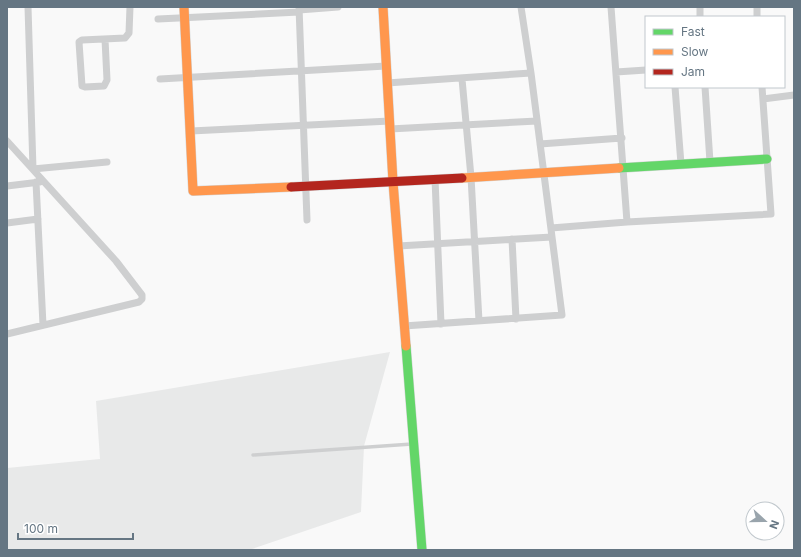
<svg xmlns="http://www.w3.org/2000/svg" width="801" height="557" viewBox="0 0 801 557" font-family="Inter,sans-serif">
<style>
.built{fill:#e8e9e9}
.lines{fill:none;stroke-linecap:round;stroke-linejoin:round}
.fast-casing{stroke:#d5d6d7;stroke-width:10}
.slow-casing{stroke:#d5d6d7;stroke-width:10}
.jam-casing{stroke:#d5d6d7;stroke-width:10}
.lane{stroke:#cecfd0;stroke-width:3.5}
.street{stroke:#cecfd0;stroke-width:7}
.fast{stroke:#63d668;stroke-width:9}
.slow{stroke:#ff974d;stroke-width:9}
.jam{stroke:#b3261e;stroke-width:9}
</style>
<rect width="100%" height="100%" fill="#f9f9f9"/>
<path class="built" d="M 390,352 L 364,446 L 361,512 L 249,550 L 7,550 L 7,468 L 100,459 L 96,401 Z"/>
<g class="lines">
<defs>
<path id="fast" d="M 619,168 L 767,159
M 406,346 L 422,550"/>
<path id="slow" d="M 184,7 L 193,191 L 291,187
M 383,7 L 393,182 L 406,346
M 462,178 L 619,168"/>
<path id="jam" d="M 291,187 L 462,178"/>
</defs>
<use href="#fast" class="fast-casing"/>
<use href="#slow" class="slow-casing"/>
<use href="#jam" class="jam-casing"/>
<path class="lane" d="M 253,455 L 412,444"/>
<path class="street" d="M 28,7 L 33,169 L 107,162
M 299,7 L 307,220
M 611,7 L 627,222
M 700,7 L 700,17
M 757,7 L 757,17
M 299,10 L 338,7
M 158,19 L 299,12
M 105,39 L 107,80 L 104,86 L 85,87 L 82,86 L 79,42 L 82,40 L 125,38 L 129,33 L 130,7
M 616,72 L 646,70
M 160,79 L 386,66
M 462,79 L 471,177 L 479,321
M 387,83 L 531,73
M 675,87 L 681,164
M 705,87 L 710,162
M 763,99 L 794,95
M 390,129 L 537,121
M 191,131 L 390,121
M 7,141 L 116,261 L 142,295 L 142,299 L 139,302 L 7,334
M 540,144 L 622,138
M 435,179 L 441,324
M 36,182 L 43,325
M 7,186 L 40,182
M 7,223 L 38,219
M 551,228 L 627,222 L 771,214 L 762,87
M 512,239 L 516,319
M 398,246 L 552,237
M 404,326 L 562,315 L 531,73 L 521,7"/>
<use href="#fast" class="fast"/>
<use href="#slow" class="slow"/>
<use href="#jam" class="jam"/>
</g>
<rect width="801" height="557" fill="none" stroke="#657683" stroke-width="16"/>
<rect x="645" y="16" width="140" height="72" fill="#ffffff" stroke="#c1c8cd"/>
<rect x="653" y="29" width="20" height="6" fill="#63d668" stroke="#c1c8cd"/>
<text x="681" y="36" font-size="12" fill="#657683">Fast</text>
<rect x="653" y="49" width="20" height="6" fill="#ff974d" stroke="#c1c8cd"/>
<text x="681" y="56" font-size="12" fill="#657683">Slow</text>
<rect x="653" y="69" width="20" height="6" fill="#b3261e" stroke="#c1c8cd"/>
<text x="681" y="76" font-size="12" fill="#657683">Jam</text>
<g transform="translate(765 521) rotate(111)"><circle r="19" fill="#ffffff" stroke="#c1c8cd"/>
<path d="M0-3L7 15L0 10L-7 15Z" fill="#99a4ac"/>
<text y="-6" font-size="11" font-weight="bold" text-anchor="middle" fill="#657683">N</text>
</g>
<path d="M18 533v6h115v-6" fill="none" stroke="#657683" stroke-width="2"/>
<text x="24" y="533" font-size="12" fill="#657683" stroke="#ffffff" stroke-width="3" paint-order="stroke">100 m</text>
</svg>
